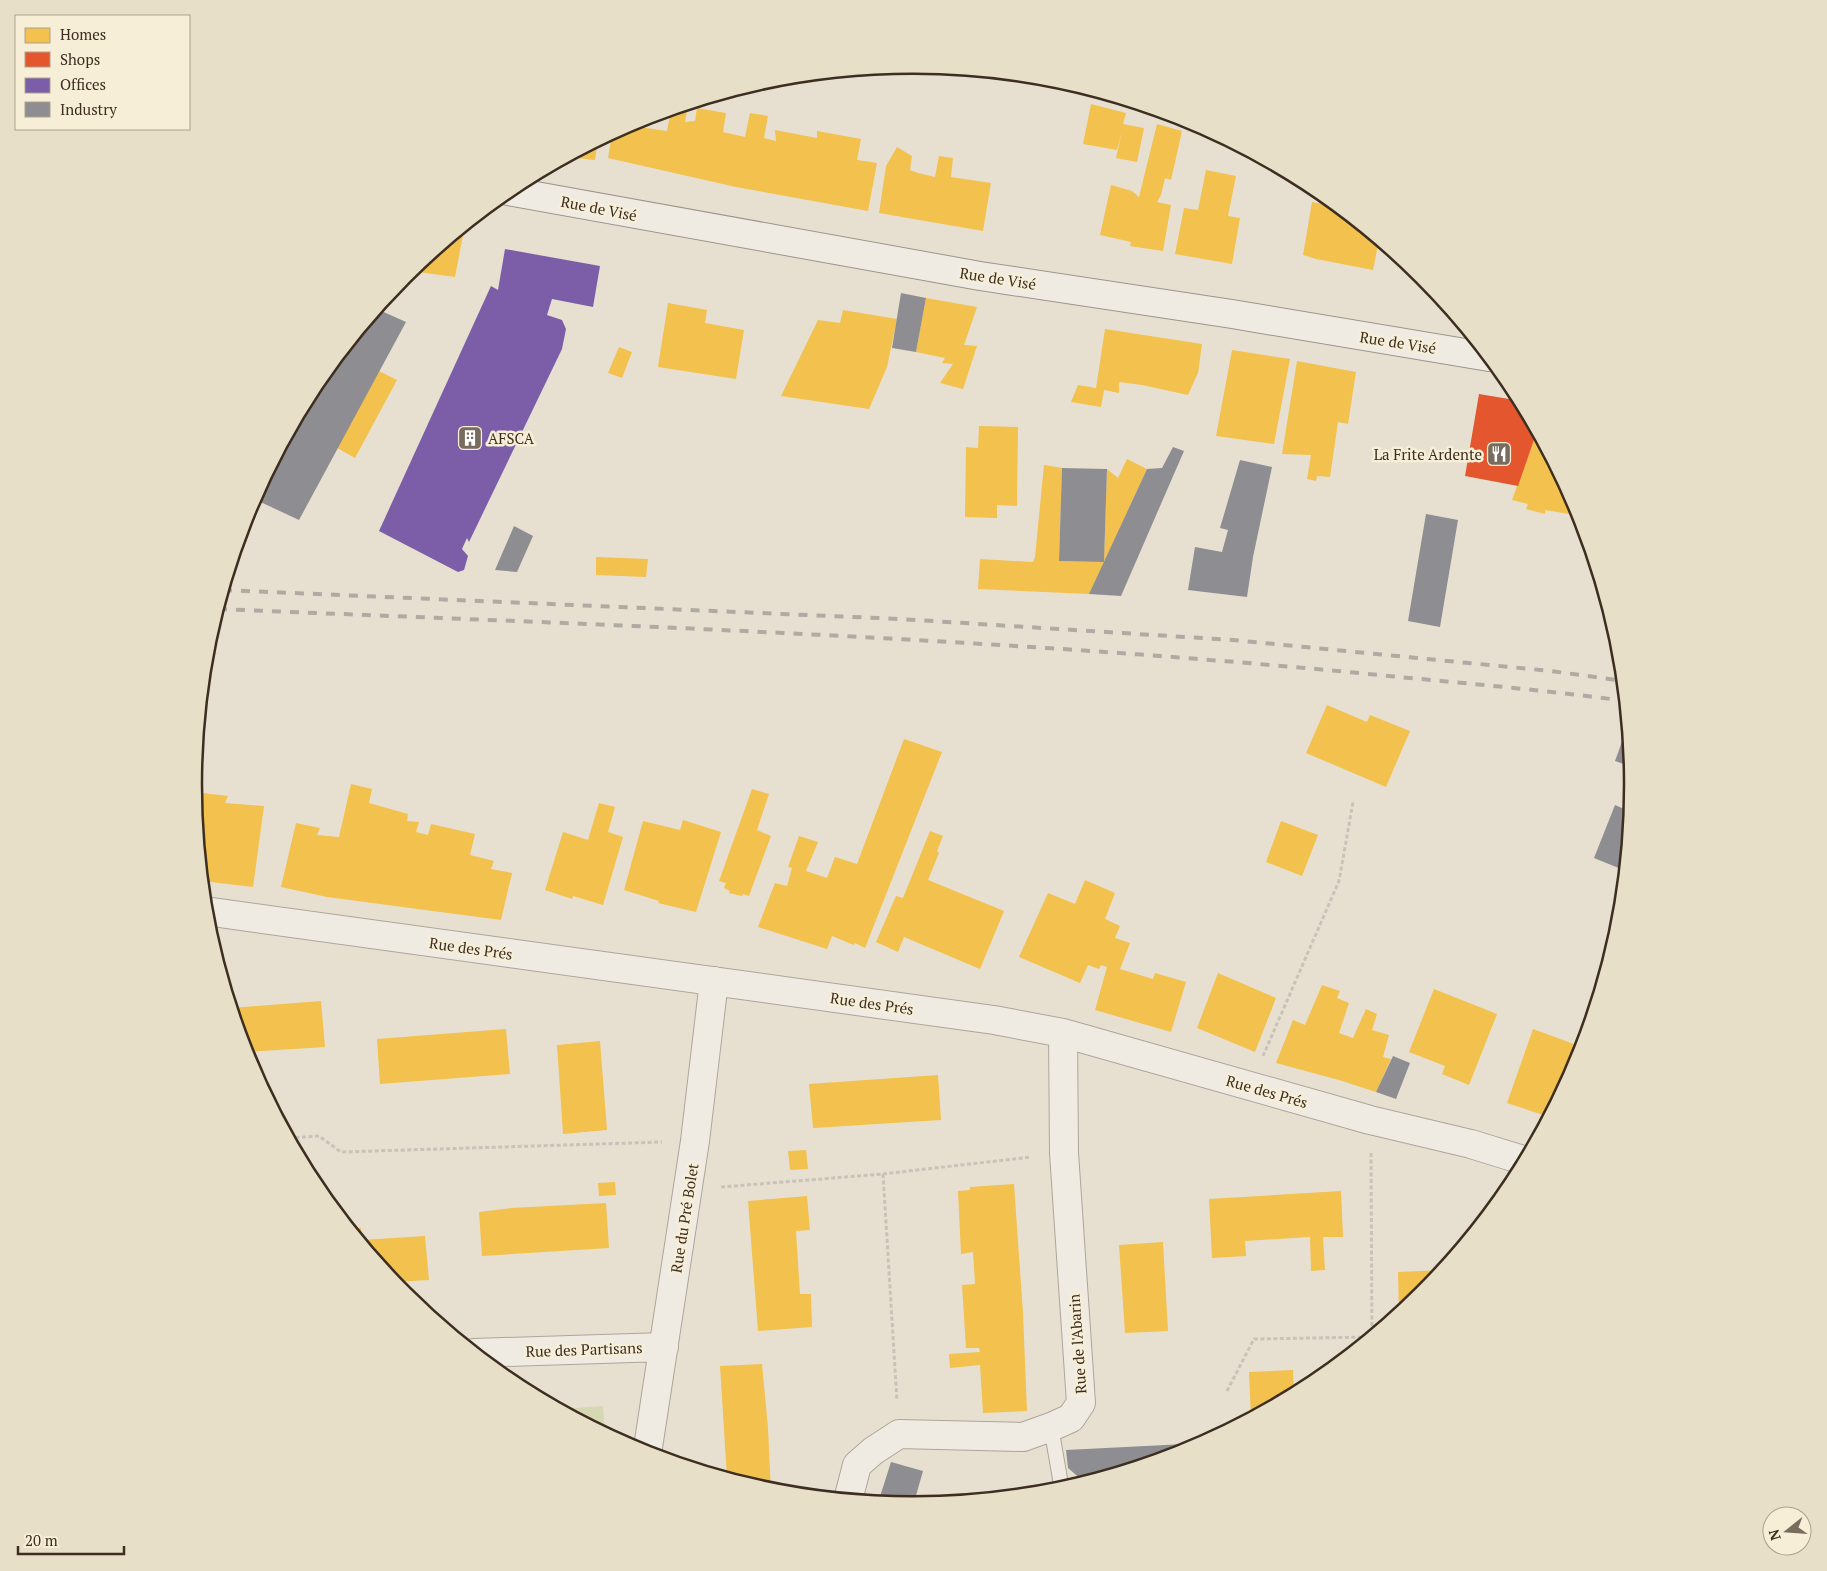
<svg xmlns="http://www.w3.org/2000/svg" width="1827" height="1571" viewBox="0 0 1827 1571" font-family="'PT Serif',serif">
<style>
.green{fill:#d6d7b3}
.homes{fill:#f2c14e}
.shops{fill:#e4572e}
.offices{fill:#7b5ea7}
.industry{fill:#8d8d92}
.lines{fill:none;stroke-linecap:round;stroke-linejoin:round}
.lane-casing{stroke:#ada599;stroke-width:16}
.street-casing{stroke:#ada599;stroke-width:30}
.secondary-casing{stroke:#9c958a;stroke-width:30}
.path{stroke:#c8c2b9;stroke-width:3;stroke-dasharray:4 2.5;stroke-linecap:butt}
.lane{stroke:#efebe3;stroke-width:14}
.street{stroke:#efebe3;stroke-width:28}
.secondary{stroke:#efebe3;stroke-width:28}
.rail{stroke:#afaaa2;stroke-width:4;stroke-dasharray:9 9;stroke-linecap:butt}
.labels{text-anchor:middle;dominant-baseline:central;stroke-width:5;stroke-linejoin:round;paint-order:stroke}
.street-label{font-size:15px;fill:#3d2e20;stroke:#f7eed8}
.poi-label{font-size:15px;fill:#3d2e20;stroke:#f7eed8;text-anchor:start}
.rim{fill:none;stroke:#3d2e20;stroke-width:2.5}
</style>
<rect width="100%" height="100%" fill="#e7e0d1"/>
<path class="green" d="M 603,1406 L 605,1434 L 563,1411 L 563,1409 Z"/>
<path class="homes" d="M 1091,104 L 1126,113 L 1123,124 L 1144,128 L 1137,162 L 1116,158 L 1122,131 L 1117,150 L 1083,144 Z
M 697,108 L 726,113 L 723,132 L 745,137 L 750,113 L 768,116 L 764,138 L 776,141 L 775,130 L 817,138 L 817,131 L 861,139 L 857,160 L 877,163 L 868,211 L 736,187 L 608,158 L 612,134 L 640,119 L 639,127 L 667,131 L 671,110 L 674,109 L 687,111 L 685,122 L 695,121 Z
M 1157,124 L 1182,131 L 1171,180 L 1165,178 L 1161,195 L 1157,202 L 1171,205 L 1163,251 L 1130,246 L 1131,242 L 1100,235 L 1111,185 L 1132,191 L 1139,197 Z
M 598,141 L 595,160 L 569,157 Z
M 897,147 L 912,156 L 910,170 L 918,173 L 935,177 L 939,156 L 953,158 L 951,177 L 991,183 L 983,231 L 879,213 L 886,166 Z
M 1206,170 L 1236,176 L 1228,216 L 1240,218 L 1232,264 L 1175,254 L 1184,208 L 1198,210 Z
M 1312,202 L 1338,207 L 1379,240 L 1373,270 L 1316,259 L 1303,255 Z
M 461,229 L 464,230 L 455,277 L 411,271 Z
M 1404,260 L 1420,273 L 1402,270 Z
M 926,298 L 977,307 L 964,345 L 977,346 L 963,389 L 940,383 L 953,364 L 942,363 L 945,358 L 916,352 Z
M 668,303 L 707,310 L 705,323 L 744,330 L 736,379 L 658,367 Z
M 843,310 L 897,319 L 887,367 L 869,409 L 781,396 L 818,320 L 840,323 Z
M 1105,329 L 1202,344 L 1198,373 L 1188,395 L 1142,385 L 1119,382 L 1119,393 L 1104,390 L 1101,407 L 1071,402 L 1078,385 L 1096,388 Z
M 619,347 L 632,352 L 622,378 L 608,373 Z
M 1232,350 L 1290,359 L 1274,444 L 1216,436 Z
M 1297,361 L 1356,372 L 1348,424 L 1338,422 L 1330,477 L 1317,476 L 1316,481 L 1307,479 L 1311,455 L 1282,454 Z
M 379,371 L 397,380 L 355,458 L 337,448 Z
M 979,426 L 1018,427 L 1017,506 L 997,505 L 997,518 L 965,517 L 966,447 L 978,448 Z
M 1537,431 L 1573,498 L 1569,514 L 1545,510 L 1545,514 L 1526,509 L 1528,504 L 1512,500 Z
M 1127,459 L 1147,469 L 1104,562 L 1107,469 L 1118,478 Z
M 1044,465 L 1062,468 L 1059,561 L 1104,562 L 1089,594 L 978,589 L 980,559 L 1033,562 L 1035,557 Z
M 596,557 L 648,559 L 646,577 L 596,575 Z
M 1327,705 L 1367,722 L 1370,715 L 1410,731 L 1386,787 L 1306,753 Z
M 904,739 L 942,752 L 865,948 L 855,943 L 854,945 L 832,936 L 827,949 L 758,927 L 775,883 L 787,886 L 792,868 L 788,867 L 799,836 L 818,842 L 806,871 L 827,878 L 835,857 L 857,864 Z
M 351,784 L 372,789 L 369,803 L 408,814 L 407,821 L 419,822 L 416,832 L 428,835 L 431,824 L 475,834 L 470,855 L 494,861 L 491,869 L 512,873 L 501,920 L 327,897 L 281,887 L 296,823 L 320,828 L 317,835 L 339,837 Z
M 752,789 L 769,794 L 757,830 L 771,836 L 749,896 L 743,894 L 742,896 L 729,893 L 730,891 L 724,888 L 726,883 L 719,881 Z
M 194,792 L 228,796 L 225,803 L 264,806 L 253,887 L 202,881 Z
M 599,803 L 615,807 L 608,832 L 623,837 L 603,905 L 573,896 L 572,899 L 545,890 L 563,832 L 588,840 Z
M 683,820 L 721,832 L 696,912 L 658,903 L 659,901 L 624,890 L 643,821 L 680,830 Z
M 1281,821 L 1318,835 L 1302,876 L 1266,862 Z
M 930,831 L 943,836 L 937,851 L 939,853 L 928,880 L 1004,911 L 980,969 L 904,937 L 898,952 L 876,942 L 896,896 L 903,898 Z
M 1085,880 L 1115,893 L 1105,919 L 1120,926 L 1115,938 L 1130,943 L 1120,969 L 1153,979 L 1155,973 L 1186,982 L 1171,1032 L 1095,1010 L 1107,967 L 1101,965 L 1099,969 L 1088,965 L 1080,983 L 1019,957 L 1048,893 L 1075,904 Z
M 1218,973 L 1276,998 L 1255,1052 L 1197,1028 Z
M 1322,985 L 1340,991 L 1337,998 L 1349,1003 L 1339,1033 L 1353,1038 L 1366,1009 L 1377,1014 L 1372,1030 L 1389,1035 L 1383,1057 L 1391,1059 L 1376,1092 L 1339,1080 L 1276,1063 L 1293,1020 L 1305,1025 Z
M 1434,989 L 1497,1014 L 1469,1085 L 1442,1074 L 1445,1066 L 1409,1052 Z
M 321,1001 L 325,1047 L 245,1052 L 232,1008 Z
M 506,1029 L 510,1074 L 380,1084 L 377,1039 Z
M 1533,1029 L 1582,1047 L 1574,1070 L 1549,1117 L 1507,1103 Z
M 600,1041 L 607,1130 L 563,1134 L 557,1045 Z
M 938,1075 L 941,1120 L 813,1128 L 809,1084 Z
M 806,1150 L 808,1169 L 790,1170 L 788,1151 Z
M 615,1182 L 616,1195 L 599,1196 L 598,1183 Z
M 1014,1184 L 1023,1313 L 1027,1411 L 983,1413 L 980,1365 L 950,1368 L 949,1354 L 980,1352 L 979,1348 L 966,1348 L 962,1285 L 975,1284 L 973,1252 L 961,1254 L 958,1191 L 970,1190 L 970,1187 Z
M 1341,1191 L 1343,1237 L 1323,1237 L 1325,1270 L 1311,1271 L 1310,1237 L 1245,1241 L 1246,1256 L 1212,1258 L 1209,1199 Z
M 807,1196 L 810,1230 L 796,1231 L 800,1294 L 811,1294 L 812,1327 L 758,1331 L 748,1201 Z
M 606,1203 L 609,1248 L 482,1256 L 479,1212 L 511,1208 Z
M 361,1228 L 362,1240 L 425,1236 L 429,1280 L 394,1282 L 350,1229 Z
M 1163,1242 L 1168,1331 L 1125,1333 L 1119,1245 Z
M 1443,1270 L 1423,1295 L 1399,1315 L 1398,1272 Z
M 762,1364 L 768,1428 L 771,1492 L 727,1478 L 720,1366 Z
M 1293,1370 L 1294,1395 L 1251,1418 L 1249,1372 Z"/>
<path class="shops" d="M 1479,394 L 1521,401 L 1537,431 L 1518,486 L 1465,476 Z"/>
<path class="offices" d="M 505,249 L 600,266 L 593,307 L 552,299 L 547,315 L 562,320 L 566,329 L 562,349 L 469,542 L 467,538 L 462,549 L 468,556 L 464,570 L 458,572 L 379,531 L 491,286 L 498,290 Z"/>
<path class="industry" d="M 901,293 L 926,298 L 916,352 L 892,348 Z
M 377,309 L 406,322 L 299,520 L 254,499 L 315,385 Z
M 1173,447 L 1184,451 L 1121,596 L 1089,594 L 1147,469 L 1162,468 Z
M 1240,460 L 1272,467 L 1253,557 L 1247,597 L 1188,590 L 1195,547 L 1222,552 L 1228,530 L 1220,528 Z
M 1062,468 L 1107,469 L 1104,562 L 1059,561 Z
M 1426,514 L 1458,520 L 1440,627 L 1408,621 Z
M 514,526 L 533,536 L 517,572 L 495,570 Z
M 1628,725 L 1631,759 L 1632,767 L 1615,761 Z
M 1615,805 L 1631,812 L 1626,871 L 1594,858 Z
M 1393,1056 L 1410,1063 L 1396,1099 L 1376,1092 Z
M 1205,1443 L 1189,1451 L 1090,1481 L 1083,1481 L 1068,1468 L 1066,1450 Z
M 891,1462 L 923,1471 L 913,1506 L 878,1503 Z"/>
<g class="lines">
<defs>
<path id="lane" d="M 1051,1427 L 1062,1490"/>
<path id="street" d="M 205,911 L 994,1020 L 1063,1033 L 1370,1120 L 1471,1144 L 1526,1161
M 474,1353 L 664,1347
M 647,1454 L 695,1141 L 714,981
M 848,1500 L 857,1465 L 873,1451 L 899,1434 L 1023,1437 L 1051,1427 L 1071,1418 L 1081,1403 L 1064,1153 L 1063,1033"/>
<path id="secondary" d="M 508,191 L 980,276 L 1232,314 L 1489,357"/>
</defs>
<use href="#lane" class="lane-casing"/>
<use href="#street" class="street-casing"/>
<use href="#secondary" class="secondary-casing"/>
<path class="path" d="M 1263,1056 L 1339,881 L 1353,802
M 289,1138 L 319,1136 L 341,1152 L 662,1142
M 1371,1153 L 1372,1337
M 883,1174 L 897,1401
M 721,1187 L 883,1174 L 1031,1157
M 1227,1391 L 1254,1339 L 1371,1337"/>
<use href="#lane" class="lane"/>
<use href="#street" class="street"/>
<use href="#secondary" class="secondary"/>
<path class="rail" d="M 223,590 L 900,619 L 1233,640 L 1551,671 L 1624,681
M 218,609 C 605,625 993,637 1379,675 C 1461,683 1544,690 1626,701"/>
</g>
<defs>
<symbol id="building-square" viewBox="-11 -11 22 22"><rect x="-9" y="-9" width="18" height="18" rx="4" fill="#786c5e" stroke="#f7eed8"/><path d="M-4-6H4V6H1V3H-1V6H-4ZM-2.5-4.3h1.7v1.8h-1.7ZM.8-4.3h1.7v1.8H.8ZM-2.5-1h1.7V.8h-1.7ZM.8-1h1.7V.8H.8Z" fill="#fff"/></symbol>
<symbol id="restaurant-square" viewBox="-11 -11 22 22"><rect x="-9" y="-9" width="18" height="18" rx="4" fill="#786c5e" stroke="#f7eed8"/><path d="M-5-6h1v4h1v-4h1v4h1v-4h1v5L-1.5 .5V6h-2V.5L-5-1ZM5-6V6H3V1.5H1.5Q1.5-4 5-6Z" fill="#fff"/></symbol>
</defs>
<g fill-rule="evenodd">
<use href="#building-square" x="456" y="424" width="28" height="28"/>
<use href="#restaurant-square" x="1485" y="440" width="28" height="28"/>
</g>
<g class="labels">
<g class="street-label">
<text transform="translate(599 208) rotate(11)">Rue de Visé</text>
<text transform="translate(998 278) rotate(9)">Rue de Visé</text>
<text transform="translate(1398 342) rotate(9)">Rue de Visé</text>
<text transform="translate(471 948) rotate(8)">Rue des Prés</text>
<text transform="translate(872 1003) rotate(8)">Rue des Prés</text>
<text transform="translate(1267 1091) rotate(16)">Rue des Prés</text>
<text transform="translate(684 1218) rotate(-81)">Rue du Pré Bolet</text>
<text transform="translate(1077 1344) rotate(-94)">Rue de l'Abarin</text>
<text transform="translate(584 1349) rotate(-2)">Rue des Partisans</text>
</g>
<g class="poi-label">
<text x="488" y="438">AFSCA</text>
<text x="1482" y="454" text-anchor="end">La Frite Ardente</text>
</g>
</g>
<path d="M0 0H1827V1571H0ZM202 785a711 711 0 1 1 1422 0a711 711 0 1 1-1422 0Z" fill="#e8dfc9" fill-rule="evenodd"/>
<path class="rim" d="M202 785a711 711 0 1 1 1422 0a711 711 0 1 1-1422 0Z"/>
<rect x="15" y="15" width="175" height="115" fill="#f7eed8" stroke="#ada18e"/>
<rect x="25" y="28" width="25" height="15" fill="#f2c14e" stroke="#ada18e"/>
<text x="60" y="40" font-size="15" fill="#3d2e20">Homes</text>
<rect x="25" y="52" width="25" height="15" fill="#e4572e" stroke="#ada18e"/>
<text x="60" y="65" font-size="15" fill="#3d2e20">Shops</text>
<rect x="25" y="78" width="25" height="15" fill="#7b5ea7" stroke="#ada18e"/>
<text x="60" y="90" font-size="15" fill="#3d2e20">Offices</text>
<rect x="25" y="102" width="25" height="15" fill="#8d8d92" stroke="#ada18e"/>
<text x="60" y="115" font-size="15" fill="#3d2e20">Industry</text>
<g transform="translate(1787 1531) rotate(253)"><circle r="24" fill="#f7eed8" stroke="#ada18e"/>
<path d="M0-4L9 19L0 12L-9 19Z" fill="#786c5e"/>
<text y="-8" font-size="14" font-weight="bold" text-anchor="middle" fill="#3d2e20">N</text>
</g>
<path d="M18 1546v8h106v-8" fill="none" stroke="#3d2e20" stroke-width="2.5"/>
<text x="25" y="1546" font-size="15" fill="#3d2e20" stroke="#f7eed8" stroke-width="4" paint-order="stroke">20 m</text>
</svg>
